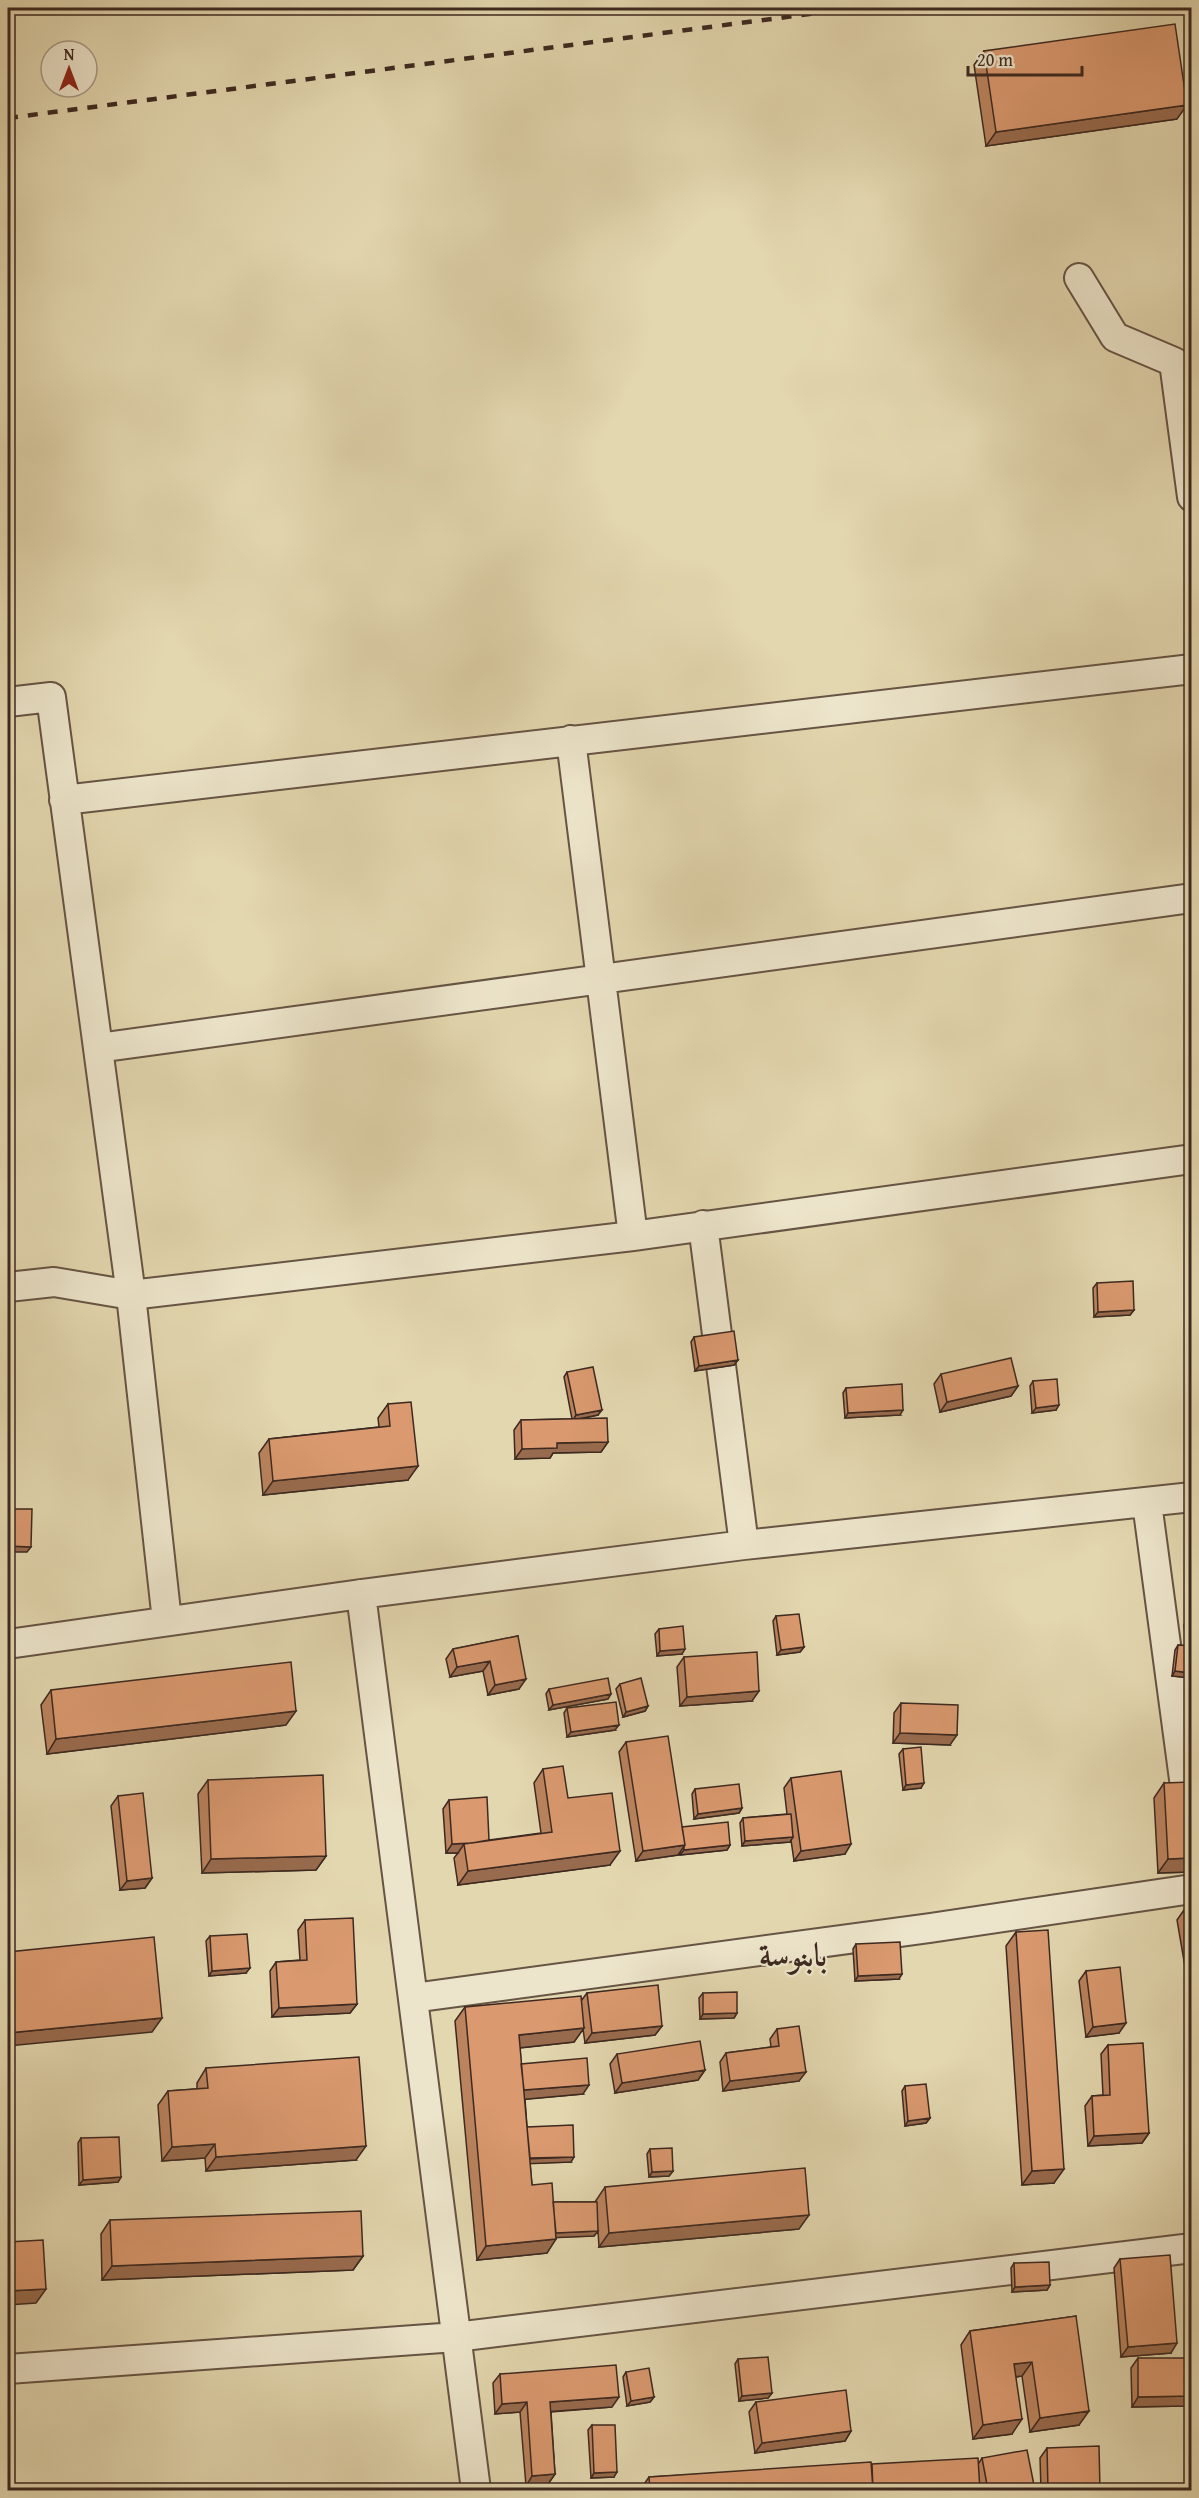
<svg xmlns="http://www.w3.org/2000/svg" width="1199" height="2498" viewBox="0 0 1199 2498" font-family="'Gentium Book Plus',Amiri,serif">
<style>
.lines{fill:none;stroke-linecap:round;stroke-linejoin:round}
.street-casing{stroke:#665444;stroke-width:32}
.street{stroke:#ede5cb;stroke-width:28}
.rail{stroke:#3d2920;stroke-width:4.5;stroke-dasharray:10 10;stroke-linecap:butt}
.wall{fill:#bb845f;stroke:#3d2920;stroke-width:1.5}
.shaded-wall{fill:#996b4e;stroke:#3d2920;stroke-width:1.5}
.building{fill:#da996f;stroke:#3d2920;stroke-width:1.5}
.labels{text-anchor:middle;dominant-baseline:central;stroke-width:4.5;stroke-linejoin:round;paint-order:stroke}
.town-label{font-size:32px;font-weight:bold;fill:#3d2920;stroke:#ede5cb}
</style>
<rect width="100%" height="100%" fill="#e3d7af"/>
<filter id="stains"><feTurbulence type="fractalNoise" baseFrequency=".00333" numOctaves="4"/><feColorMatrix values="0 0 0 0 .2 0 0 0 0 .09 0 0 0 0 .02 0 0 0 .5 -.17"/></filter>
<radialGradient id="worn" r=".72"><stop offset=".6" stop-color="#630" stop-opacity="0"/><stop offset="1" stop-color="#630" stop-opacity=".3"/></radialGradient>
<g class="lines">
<defs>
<path id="street" d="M 1079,278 L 1115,337 L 1174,362 L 1192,497
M 8,702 L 51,697 L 131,1295 L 167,1621
M 571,740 L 633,1236
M 64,800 L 1192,669
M 98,1048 L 1192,898
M 703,1225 L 744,1545
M 8,1287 L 54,1282 L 131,1295 L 633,1236 L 1192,1159
M 1147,1503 L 1192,1839
M 361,1594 L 476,2490
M 8,1644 L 361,1594 L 744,1545 L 1192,1497
M 413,1998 L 930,1928 L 1192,1889
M 8,2369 L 456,2337 L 1192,2248"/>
</defs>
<use href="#street" class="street-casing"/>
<use href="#street" class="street"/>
<path class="rail" d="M 8,118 L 856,8"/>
</g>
<path class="wall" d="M 984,51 L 1177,119 L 986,146 L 974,65 Z
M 1097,1283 L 1134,1310 L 1130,1315 L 1094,1317 L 1093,1288 Z
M 694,1337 L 738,1360 L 734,1365 L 695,1371 L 691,1342 Z
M 567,1372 L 598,1415 L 580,1419 L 608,1442 L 601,1452 L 553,1453 L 550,1458 L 515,1459 L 514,1430 L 521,1420 L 572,1419 L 564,1377 Z
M 941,1374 L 1018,1386 L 1011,1396 L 940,1412 L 934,1384 Z
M 1033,1381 L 1056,1410 L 1032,1413 L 1030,1386 Z
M 846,1388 L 900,1415 L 845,1418 L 843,1393 Z
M 388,1404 L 408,1480 L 263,1495 L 259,1453 L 269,1439 L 379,1427 L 378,1418 Z
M 776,1616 L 804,1647 L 800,1652 L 777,1655 L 773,1621 Z
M 1191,1619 L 1191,1678 L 1172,1676 L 1175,1650 L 1178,1645 L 1186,1646 L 1184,1625 L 1187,1620 Z
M 659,1629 L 682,1654 L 657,1656 L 655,1634 Z
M 518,1636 L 519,1689 L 488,1695 L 483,1671 L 450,1677 L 446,1659 L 453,1649 Z
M 684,1657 L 752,1701 L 680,1706 L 677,1667 Z
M 620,1684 L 648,1706 L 645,1711 L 623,1717 L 616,1689 Z
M 549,1689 L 608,1699 L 549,1710 L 546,1694 Z
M 51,1690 L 286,1725 L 47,1754 L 41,1705 Z
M 901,1703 L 950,1745 L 893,1743 L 894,1713 Z
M 567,1708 L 615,1730 L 567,1737 L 564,1713 Z
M 626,1742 L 682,1827 L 730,1845 L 727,1850 L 680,1855 L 680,1852 L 678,1855 L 636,1861 L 619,1752 Z
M 903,1749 L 921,1788 L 903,1790 L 899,1754 Z
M 543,1769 L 568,1798 L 610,1865 L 458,1885 L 454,1858 L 458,1853 L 446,1853 L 443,1809 L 449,1800 L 489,1840 L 541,1833 L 534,1783 Z
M 791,1778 L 845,1854 L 794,1861 L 791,1840 L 790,1842 L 742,1846 L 740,1823 L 743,1818 L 787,1814 L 784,1788 Z
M 208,1780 L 326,1856 L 316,1870 L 202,1873 L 198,1794 Z
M 1164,1783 L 1191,1872 L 1158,1873 L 1154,1798 Z
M 695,1789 L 742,1808 L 739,1813 L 694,1819 L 692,1794 Z
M 118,1796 L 152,1878 L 145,1888 L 120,1890 L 111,1806 Z
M 1191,1909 L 1191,2002 L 1177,1920 L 1184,1910 Z
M 305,1920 L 357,2004 L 350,2013 L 272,2017 L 270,1971 L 276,1962 L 300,1960 L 298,1930 Z
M 1016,1932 L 1054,2183 L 1022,2185 L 1006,1946 Z
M 210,1936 L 246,1973 L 209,1976 L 206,1941 Z
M 856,1944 L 899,1979 L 855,1981 L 853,1949 Z
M 1086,1971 L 1119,2033 L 1086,2037 L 1079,1981 Z
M 587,1993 L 662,2026 L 655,2035 L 585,2043 L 583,2029 L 574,2042 L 520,2048 L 521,2064 L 583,2094 L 525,2099 L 527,2127 L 571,2162 L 530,2163 L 532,2185 L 553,2202 L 595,2202 L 605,2187 L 799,2229 L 599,2247 L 598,2231 L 594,2236 L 556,2237 L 547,2253 L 477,2260 L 455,2021 L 465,2007 L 581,2001 Z
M 703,1993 L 737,2013 L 734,2018 L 700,2019 L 699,1998 Z
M 777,2029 L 799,2081 L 723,2091 L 720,2062 L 726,2053 L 771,2047 L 770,2039 Z
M 1108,2045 L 1149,2133 L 1142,2143 L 1088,2146 L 1085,2106 L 1092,2096 L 1103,2095 L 1101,2054 Z
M 617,2054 L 705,2070 L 698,2080 L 615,2093 L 610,2064 Z
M 206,2068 L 356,2160 L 206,2171 L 205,2158 L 162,2161 L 158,2105 L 168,2091 L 197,2089 L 197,2083 Z
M 905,2086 L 930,2118 L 926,2123 L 905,2126 L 902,2091 Z
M 81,2138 L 121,2177 L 118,2182 L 79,2185 L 78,2143 Z
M 650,2149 L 673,2171 L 669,2176 L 649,2177 L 647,2154 Z
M 110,2220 L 363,2256 L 353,2270 L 102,2280 L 101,2234 Z
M 1120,2259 L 1171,2353 L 1121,2357 L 1114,2268 Z
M 1014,2263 L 1050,2285 L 1047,2290 L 1012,2292 L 1011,2268 Z
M 1076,2316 L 1079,2425 L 1030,2432 L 1022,2376 L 1016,2377 L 1012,2434 L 973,2439 L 961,2345 L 970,2331 Z
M 1138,2358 L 1185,2406 L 1132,2407 L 1131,2368 Z
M 738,2359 L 772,2393 L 768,2398 L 739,2401 L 735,2364 Z
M 626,2372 L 654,2397 L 650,2402 L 627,2406 L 623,2377 Z
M 500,2374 L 612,2407 L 551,2412 L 555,2474 L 548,2484 L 526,2486 L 520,2412 L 495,2414 L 493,2383 Z
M 756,2402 L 851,2431 L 845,2441 L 755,2453 L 749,2412 Z
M 592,2425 L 614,2477 L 591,2478 L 588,2430 Z
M 1047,2448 L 1100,2490 L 1041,2490 L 1040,2458 Z
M 982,2458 L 1035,2490 L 640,2490 L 649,2477 L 871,2465 L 979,2463 Z"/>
<path class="shaded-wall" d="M 1187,105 L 1177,119 L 986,146 L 996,132 Z
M 1134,1310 L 1130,1315 L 1094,1317 L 1098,1312 Z
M 738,1360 L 734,1365 L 695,1371 L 699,1366 Z
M 1018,1386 L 1011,1396 L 940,1412 L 947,1402 Z
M 1059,1405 L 1056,1410 L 1032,1413 L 1036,1408 Z
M 602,1410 L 598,1415 L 573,1420 L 576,1415 Z
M 903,1410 L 900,1415 L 845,1418 L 848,1413 Z
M 608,1442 L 601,1452 L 553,1453 L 550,1458 L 515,1459 L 522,1449 L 557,1443 Z
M 418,1466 L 408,1480 L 263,1495 L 273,1481 Z
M 8,1546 L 31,1547 L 27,1552 L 8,1552 Z
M 804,1647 L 800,1652 L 777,1655 L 781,1650 Z
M 685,1649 L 682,1654 L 657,1656 L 660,1651 Z
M 490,1661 L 483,1671 L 450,1677 L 457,1667 Z
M 1175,1671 L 1191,1673 L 1191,1678 L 1172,1676 Z
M 526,1679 L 519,1689 L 488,1695 L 495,1685 Z
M 759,1691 L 752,1701 L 680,1706 L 687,1697 Z
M 611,1694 L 608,1699 L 549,1710 L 553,1705 Z
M 648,1706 L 645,1711 L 623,1717 L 626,1712 Z
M 296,1711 L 286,1725 L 47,1754 L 56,1739 Z
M 619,1725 L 615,1730 L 567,1737 L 571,1732 Z
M 900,1733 L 957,1735 L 950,1745 L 893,1743 Z
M 924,1783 L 921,1788 L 903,1790 L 906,1785 Z
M 742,1808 L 739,1813 L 694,1819 L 698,1814 Z
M 793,1837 L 790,1842 L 742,1846 L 745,1841 Z
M 489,1842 L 464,1844 L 458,1853 L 446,1853 L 452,1844 Z
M 851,1844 L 845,1854 L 794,1861 L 801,1851 Z
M 685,1845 L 678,1855 L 636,1861 L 643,1851 Z
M 730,1845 L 727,1850 L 680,1855 L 684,1850 Z
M 620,1851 L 610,1865 L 458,1885 L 468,1871 Z
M 326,1856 L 316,1870 L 202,1873 L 211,1859 Z
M 1191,1858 L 1191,1872 L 1158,1873 L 1168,1859 Z
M 152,1878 L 145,1888 L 120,1890 L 127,1881 Z
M 250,1968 L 246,1973 L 209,1976 L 212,1971 Z
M 902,1974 L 899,1979 L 855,1981 L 858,1976 Z
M 357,2004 L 350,2013 L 272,2017 L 279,2008 Z
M 737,2013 L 734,2018 L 700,2019 L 703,2014 Z
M 162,2018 L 152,2032 L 8,2046 L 8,2033 Z
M 1126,2023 L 1119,2033 L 1086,2037 L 1093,2027 Z
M 662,2026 L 655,2035 L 585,2043 L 592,2033 Z
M 584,2028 L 574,2042 L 509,2049 L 519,2035 Z
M 705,2070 L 698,2080 L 615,2093 L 622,2083 Z
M 806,2072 L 799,2081 L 723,2091 L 730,2081 Z
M 589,2085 L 583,2094 L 517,2100 L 524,2090 Z
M 930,2118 L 926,2123 L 905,2126 L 908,2121 Z
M 1149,2133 L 1142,2143 L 1088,2146 L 1094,2136 Z
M 215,2144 L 205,2158 L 162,2161 L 172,2147 Z
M 366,2146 L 356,2160 L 206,2171 L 216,2157 Z
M 574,2157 L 571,2162 L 523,2164 L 527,2159 Z
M 1064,2169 L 1054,2183 L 1022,2185 L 1032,2171 Z
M 673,2171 L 669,2176 L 649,2177 L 652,2172 Z
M 121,2177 L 118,2182 L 79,2185 L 83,2180 Z
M 809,2215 L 799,2229 L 599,2247 L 609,2233 Z
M 598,2231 L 594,2236 L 548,2238 L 551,2233 Z
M 556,2239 L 547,2253 L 477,2260 L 486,2246 Z
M 363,2256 L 353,2270 L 102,2280 L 112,2266 Z
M 1050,2285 L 1047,2290 L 1012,2292 L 1015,2287 Z
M 46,2289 L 36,2303 L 8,2305 L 8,2291 Z
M 1177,2343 L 1171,2353 L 1121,2357 L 1128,2347 Z
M 1032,2362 L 1022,2376 L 1005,2378 L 1014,2364 Z
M 772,2393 L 768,2398 L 739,2401 L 742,2396 Z
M 1191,2396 L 1185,2406 L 1132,2407 L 1138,2397 Z
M 619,2397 L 612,2407 L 544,2412 L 550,2402 Z
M 654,2397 L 650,2402 L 627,2406 L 631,2401 Z
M 527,2402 L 520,2412 L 495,2414 L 502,2404 Z
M 1089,2411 L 1079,2425 L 1030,2432 L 1040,2418 Z
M 1022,2419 L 1012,2434 L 973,2439 L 983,2425 Z
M 851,2431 L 845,2441 L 755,2453 L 762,2443 Z
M 617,2472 L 614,2477 L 591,2478 L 594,2473 Z
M 555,2474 L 548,2484 L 526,2486 L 532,2476 Z"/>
<path class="building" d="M 1175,24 L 1187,105 L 996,132 L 984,51 Z
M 1133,1281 L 1134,1310 L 1098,1312 L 1097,1283 Z
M 734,1331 L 738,1360 L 699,1366 L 694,1337 Z
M 1011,1358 L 1018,1386 L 947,1402 L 941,1374 Z
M 593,1367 L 602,1410 L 576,1415 L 567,1372 Z
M 1057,1379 L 1059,1405 L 1036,1408 L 1033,1381 Z
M 902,1384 L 903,1410 L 848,1413 L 846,1388 Z
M 411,1402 L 418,1466 L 273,1481 L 269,1439 L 390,1426 L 388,1404 Z
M 607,1418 L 608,1442 L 557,1443 L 557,1448 L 522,1449 L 521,1420 Z
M 8,1509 L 32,1509 L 31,1547 L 8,1546 Z
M 799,1614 L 804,1647 L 781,1650 L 776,1616 Z
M 1191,1619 L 1191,1643 L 1190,1644 L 1187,1620 Z
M 683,1626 L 685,1649 L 660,1651 L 659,1629 Z
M 518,1636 L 526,1679 L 495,1685 L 490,1661 L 457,1667 L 453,1649 Z
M 1178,1645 L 1191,1646 L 1191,1673 L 1175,1671 Z
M 757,1652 L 759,1691 L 687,1697 L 684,1657 Z
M 291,1662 L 296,1711 L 56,1739 L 51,1690 Z
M 608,1678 L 611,1694 L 553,1705 L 549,1689 Z
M 641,1678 L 648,1706 L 626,1712 L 620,1684 Z
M 616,1702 L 619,1725 L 571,1732 L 567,1708 Z
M 901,1703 L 958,1705 L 957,1735 L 900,1733 Z
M 668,1736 L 685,1845 L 643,1851 L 626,1742 Z
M 921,1747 L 924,1783 L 906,1785 L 903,1749 Z
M 563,1766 L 568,1798 L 612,1793 L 620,1851 L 468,1871 L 464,1844 L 552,1832 L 543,1769 Z
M 841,1771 L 851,1844 L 801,1851 L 791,1778 Z
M 323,1775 L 326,1856 L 211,1859 L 208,1780 Z
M 1191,1782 L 1191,1858 L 1168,1859 L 1164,1783 Z
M 739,1784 L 742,1808 L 698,1814 L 695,1789 Z
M 143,1793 L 152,1878 L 127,1881 L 118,1796 Z
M 487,1797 L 489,1840 L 472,1843 L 452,1844 L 449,1800 Z
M 791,1814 L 793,1837 L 745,1841 L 743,1818 Z
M 728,1822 L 730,1845 L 684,1850 L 684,1847 L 685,1845 L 682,1827 Z
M 1191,1909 L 1191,1956 L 1184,1910 Z
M 353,1918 L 357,2004 L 279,2008 L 276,1962 L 307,1960 L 305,1920 Z
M 1048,1930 L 1064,2169 L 1032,2171 L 1016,1932 Z
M 247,1934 L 250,1968 L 212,1971 L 210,1936 Z
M 154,1937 L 162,2018 L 8,2033 L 8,1952 Z
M 900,1942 L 902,1974 L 858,1976 L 856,1944 Z
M 1120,1967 L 1126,2023 L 1093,2027 L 1086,1971 Z
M 658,1985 L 662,2026 L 592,2033 L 587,1993 Z
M 737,1992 L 737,2013 L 703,2014 L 703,1993 Z
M 581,1996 L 584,2028 L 519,2035 L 532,2185 L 552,2183 L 556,2239 L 486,2246 L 465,2007 Z
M 799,2026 L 806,2072 L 730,2081 L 726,2053 L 779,2046 L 777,2029 Z
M 700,2041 L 705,2070 L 622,2083 L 617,2054 Z
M 1143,2043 L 1149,2133 L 1094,2136 L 1092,2096 L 1110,2095 L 1108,2045 Z
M 359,2057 L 366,2146 L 216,2157 L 215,2144 L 172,2147 L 168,2091 L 208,2088 L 206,2068 Z
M 587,2058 L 589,2085 L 524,2090 L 521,2064 Z
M 926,2084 L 930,2118 L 908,2121 L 905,2086 Z
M 573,2125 L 574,2157 L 530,2158 L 527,2127 Z
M 119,2137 L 121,2177 L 83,2180 L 81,2138 Z
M 672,2148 L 673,2171 L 652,2172 L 650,2149 Z
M 805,2168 L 809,2215 L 609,2233 L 605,2187 Z
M 553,2202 L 597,2202 L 598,2231 L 556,2233 Z
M 361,2211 L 363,2256 L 112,2266 L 110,2220 Z
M 43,2240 L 46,2289 L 8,2291 L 8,2242 Z
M 1170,2255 L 1177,2343 L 1128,2347 L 1120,2259 Z
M 1049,2262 L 1050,2285 L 1015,2287 L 1014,2263 Z
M 1076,2316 L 1089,2411 L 1040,2418 L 1032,2362 L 1014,2364 L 1022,2419 L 983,2425 L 970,2331 Z
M 768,2357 L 772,2393 L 742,2396 L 738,2359 Z
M 1138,2358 L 1191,2358 L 1191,2396 L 1138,2397 Z
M 616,2365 L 619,2397 L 550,2402 L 555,2474 L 532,2476 L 527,2402 L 502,2404 L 500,2374 Z
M 649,2368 L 654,2397 L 631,2401 L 626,2372 Z
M 846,2390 L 851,2431 L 762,2443 L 756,2402 Z
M 592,2425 L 615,2425 L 617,2472 L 594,2473 Z
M 1099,2446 L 1100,2490 L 1048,2490 L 1047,2448 Z
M 1027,2450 L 1035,2490 L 988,2490 L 982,2458 Z
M 978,2458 L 980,2490 L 873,2490 L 872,2464 Z
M 871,2462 L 873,2490 L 650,2490 L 649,2477 Z"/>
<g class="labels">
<g class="town-label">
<text x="793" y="1954">بابنوسة</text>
</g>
</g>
<rect width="1199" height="2498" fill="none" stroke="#e3d7af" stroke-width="30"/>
<rect x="9" y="9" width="1181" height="2480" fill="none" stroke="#3d2920" stroke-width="3"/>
<rect x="15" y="15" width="1169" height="2468" fill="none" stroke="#3d2920" stroke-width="1.5"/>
<g transform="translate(69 69)"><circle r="28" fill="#ede5cb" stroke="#a79a87" stroke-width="1.5"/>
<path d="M0-4.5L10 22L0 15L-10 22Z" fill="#8f2418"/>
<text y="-9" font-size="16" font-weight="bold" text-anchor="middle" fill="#3d2920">N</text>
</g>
<path d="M968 66v9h114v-9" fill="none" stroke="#3d2920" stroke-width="3"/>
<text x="977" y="66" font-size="18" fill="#3d2920" stroke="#ede5cb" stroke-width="4.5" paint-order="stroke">20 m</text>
<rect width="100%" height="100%" filter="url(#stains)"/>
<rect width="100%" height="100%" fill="url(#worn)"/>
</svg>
